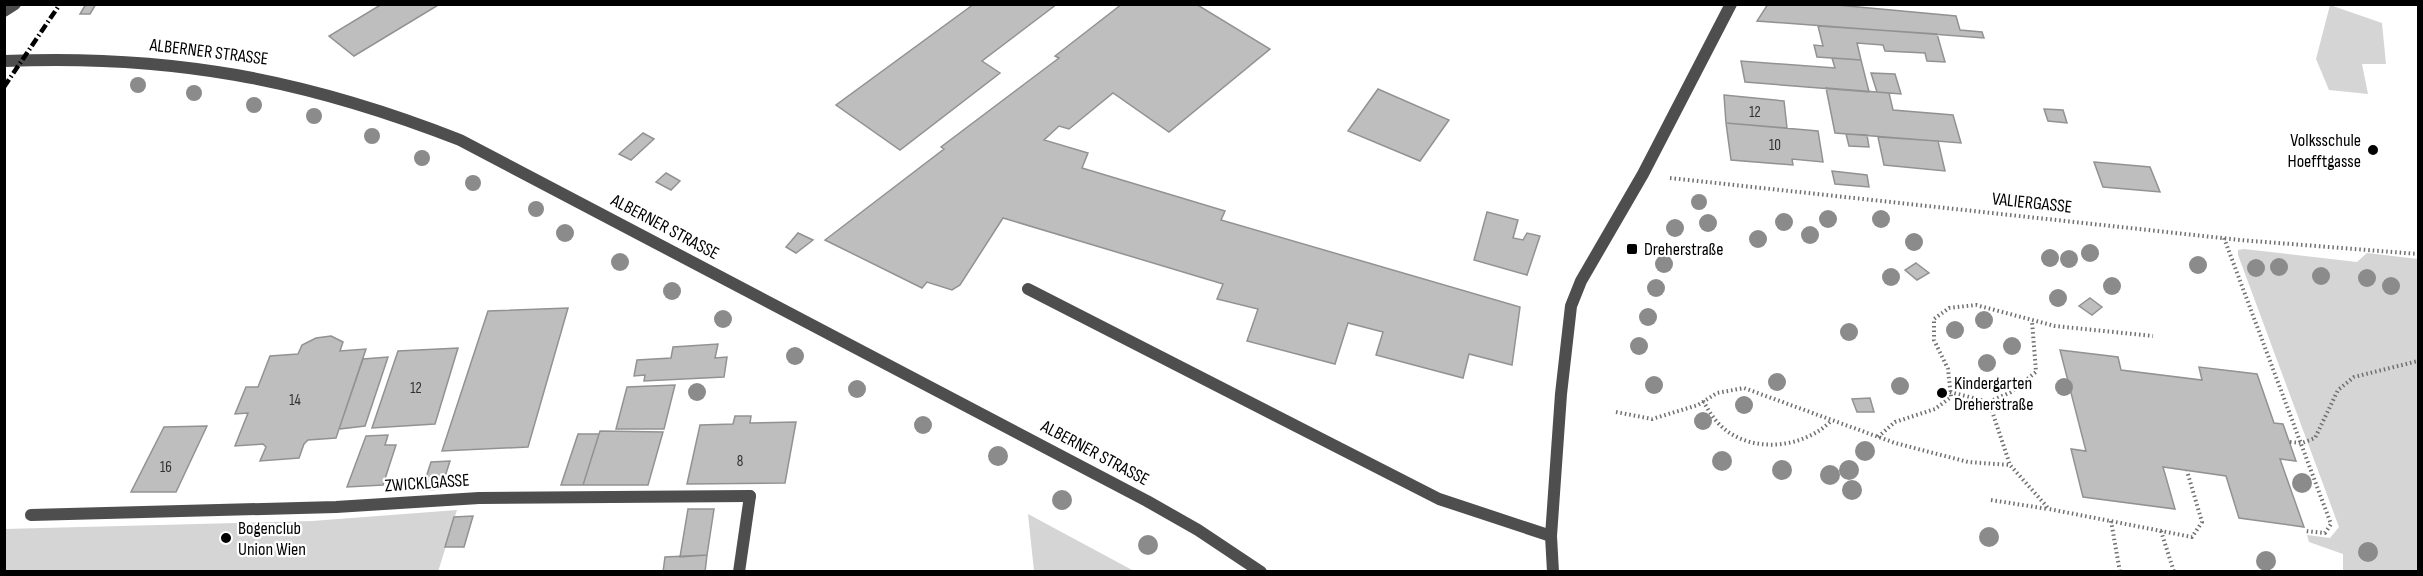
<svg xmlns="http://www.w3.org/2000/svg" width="2423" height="576" viewBox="0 0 2423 576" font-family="'Sofia Sans Condensed',sans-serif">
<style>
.green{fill:#d5d5d5}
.building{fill:#bebebe;stroke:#929292;stroke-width:1.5}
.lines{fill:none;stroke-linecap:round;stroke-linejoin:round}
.path{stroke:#707070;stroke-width:4;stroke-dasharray:1.5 3;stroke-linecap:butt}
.service{stroke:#4e4e4e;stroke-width:12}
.minor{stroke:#4e4e4e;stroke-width:12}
.tertiary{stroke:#4e4e4e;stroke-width:12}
.rail{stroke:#000;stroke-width:4.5;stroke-dasharray:9 3 1.5 3;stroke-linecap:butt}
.tree{fill:#8b8b8b}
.poi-dot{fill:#000;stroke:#fff;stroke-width:2}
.labels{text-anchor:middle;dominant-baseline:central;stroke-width:4.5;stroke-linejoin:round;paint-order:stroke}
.number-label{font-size:15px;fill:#303030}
.street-label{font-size:18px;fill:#000;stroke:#fff}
.poi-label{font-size:18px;fill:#000;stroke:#fff;text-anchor:start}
</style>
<rect width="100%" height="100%" fill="#fff"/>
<path class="green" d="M 2330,5 L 2382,23 L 2386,64 L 2362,64 L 2368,94 L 2329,90 L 2316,59 Z
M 2244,249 L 2357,262 L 2367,253 L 2418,259 L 2418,571 L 2343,571 L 2343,554 L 2309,542 L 2307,535 L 2330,538 L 2339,527 L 2238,255 L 2238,250 Z
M 457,510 L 438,572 L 5,571 L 4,529 L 312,521 Z
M 1028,514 L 1134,571 L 1034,571 Z"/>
<path class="building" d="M 86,4 L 96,4 L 90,14 L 80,14 Z
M 382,4 L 440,4 L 354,56 L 329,36 Z
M 974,4 L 1057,4 L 982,61 L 1000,73 L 900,150 L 836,105 Z
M 1122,4 L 1196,4 L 1270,49 L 1169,132 L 1113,93 L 1069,129 L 1059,126 L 1044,140 L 1088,153 L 1082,168 L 1225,211 L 1221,220 L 1520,307 L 1512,365 L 1469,354 L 1463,378 L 1376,355 L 1383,332 L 1348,323 L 1335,364 L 1247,341 L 1258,309 L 1217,299 L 1223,284 L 1003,218 L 960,285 L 952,290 L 927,282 L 922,288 L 825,240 L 944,149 L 941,147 L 1059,58 L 1055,56 Z
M 1768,4 L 1826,4 L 1956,16 L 1960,30 L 1982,32 L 1984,38 L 1757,21 Z
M 1818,26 L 1937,34 L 1945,62 L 1927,61 L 1925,53 L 1885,51 L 1883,45 L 1857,43 L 1861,60 L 1817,57 L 1814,45 L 1823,46 Z
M 1832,58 L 1861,60 L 1869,92 L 1745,82 L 1741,61 L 1835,68 Z
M 1871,73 L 1895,74 L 1901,94 L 1877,92 Z
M 1826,88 L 1889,93 L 1893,110 L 1953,115 L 1961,143 L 1835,133 Z
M 1378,89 L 1449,120 L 1420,161 L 1348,131 Z
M 1724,95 L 1784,101 L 1787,128 L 1726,123 Z
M 2044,109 L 2063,110 L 2067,123 L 2048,121 Z
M 1726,123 L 1818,131 L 1823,162 L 1792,159 L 1793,165 L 1731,160 Z
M 643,133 L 654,139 L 631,160 L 619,154 Z
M 1846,134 L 1867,135 L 1869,147 L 1849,146 Z
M 1878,137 L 1938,141 L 1945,171 L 1884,165 Z
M 2094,162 L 2150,167 L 2160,192 L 2103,187 Z
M 1832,171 L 1867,175 L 1869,187 L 1835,184 Z
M 666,173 L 680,181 L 671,190 L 656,182 Z
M 1487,212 L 1518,220 L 1513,238 L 1523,240 L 1527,233 L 1540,236 L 1527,275 L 1474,260 Z
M 798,233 L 813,240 L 796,253 L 786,247 Z
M 1916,263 L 1929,273 L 1917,280 L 1905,270 Z
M 2090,298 L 2102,307 L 2092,315 L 2079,306 Z
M 568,308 L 528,447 L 442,451 L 488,311 Z
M 331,336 L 343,342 L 340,351 L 366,349 L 336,438 L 308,440 L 304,444 L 299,458 L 260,461 L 266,447 L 263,444 L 235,446 L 248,413 L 235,414 L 246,387 L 258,387 L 270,356 L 298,354 L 302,345 L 316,338 Z
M 718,344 L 715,358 L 727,357 L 724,377 L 644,381 L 645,375 L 634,376 L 637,360 L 671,358 L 673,347 Z
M 458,348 L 435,424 L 372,428 L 398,351 Z
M 2060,350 L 2118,357 L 2121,370 L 2202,380 L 2199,367 L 2257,374 L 2274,423 L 2283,424 L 2296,461 L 2280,459 L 2304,527 L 2239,518 L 2226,476 L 2163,467 L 2175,509 L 2083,497 L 2071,449 L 2086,451 Z
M 388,357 L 365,426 L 339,429 L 363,359 Z
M 675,385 L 664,429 L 616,429 L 627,387 Z
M 1870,398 L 1874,412 L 1857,412 L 1852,399 Z
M 735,416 L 751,416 L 750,423 L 796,422 L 785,483 L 687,484 L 700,425 L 733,424 Z
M 207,426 L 176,492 L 131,492 L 164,427 Z
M 600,431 L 663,432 L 648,485 L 583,485 Z
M 578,434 L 599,434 L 583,485 L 561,485 Z
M 388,435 L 385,445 L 396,445 L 383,485 L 347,487 L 366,436 Z
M 450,461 L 441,489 L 422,490 L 431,462 Z
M 688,509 L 714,509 L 707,555 L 680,557 Z
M 473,516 L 464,547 L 445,547 L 454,517 Z
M 707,555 L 705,572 L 663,572 L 665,557 Z"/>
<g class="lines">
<path class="path" d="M 1670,178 L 2240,240 L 2418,254
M 2224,238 L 2331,524 L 2325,533 L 2305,531
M 1950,392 L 1989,402 L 2011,392 L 2036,372 L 2032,321
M 1703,401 C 1708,409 1712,417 1719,424 C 1749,455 1804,449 1832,420
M 1989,402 L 2010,465
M 1616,412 L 1652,419 L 1698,405 L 1717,393 L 1744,388 L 1895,443 L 1968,462 L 2010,465 L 2049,509 L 2192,537 L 2202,522 L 2187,471
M 1878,437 L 1895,422 L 1935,409 L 1951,397 L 1948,369 L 1934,340 L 1934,319 L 1949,308 L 1976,305 L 2055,326 L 2153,336
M 2290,442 L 2302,443 L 2315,438 L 2338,390 L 2354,377 L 2418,361
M 1991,500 L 2048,509
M 2111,521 L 2120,572
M 2161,531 L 2174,572"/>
<path class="service" d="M 4,11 L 15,4
M 1028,289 L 1439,499 L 1551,536
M 31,515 L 336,507 L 479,498 L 750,496"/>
<path class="minor" d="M 4,61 C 170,54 305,79 460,140 L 1147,501 L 1198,530 L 1261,572
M 739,572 L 750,496"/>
<path class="tertiary" d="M 1553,572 L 1551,536 L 1561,394 L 1571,306 L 1581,281 L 1643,174 L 1731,4"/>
<path class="rail" d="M 4,87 L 60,4"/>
</g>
<g class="tree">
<circle cx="138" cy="85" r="8"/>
<circle cx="194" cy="93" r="8"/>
<circle cx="254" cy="105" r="8"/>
<circle cx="314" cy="116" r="8"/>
<circle cx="372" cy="136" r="8"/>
<circle cx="422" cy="158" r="8"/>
<circle cx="473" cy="183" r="8"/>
<circle cx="1699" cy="202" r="8"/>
<circle cx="536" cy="209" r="8"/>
<circle cx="1828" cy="219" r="9"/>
<circle cx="1881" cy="219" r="9"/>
<circle cx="1784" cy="222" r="9"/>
<circle cx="1708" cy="223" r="9"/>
<circle cx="1675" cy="228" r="9"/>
<circle cx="565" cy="233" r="9"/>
<circle cx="1810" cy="235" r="9"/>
<circle cx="1758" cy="239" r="9"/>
<circle cx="1914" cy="242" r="9"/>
<circle cx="2090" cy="253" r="9"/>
<circle cx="2050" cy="258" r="9"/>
<circle cx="2069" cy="259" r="9"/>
<circle cx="620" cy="262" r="9"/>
<circle cx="1664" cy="264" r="9"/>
<circle cx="2198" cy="265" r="9"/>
<circle cx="2279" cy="267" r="9"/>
<circle cx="2256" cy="268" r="9"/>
<circle cx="2321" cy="276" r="9"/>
<circle cx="1891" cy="277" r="9"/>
<circle cx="2367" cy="278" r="9"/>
<circle cx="2112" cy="286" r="9"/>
<circle cx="2391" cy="286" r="9"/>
<circle cx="1656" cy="288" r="9"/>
<circle cx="672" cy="291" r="9"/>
<circle cx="2058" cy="298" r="9"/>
<circle cx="1648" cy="317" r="9"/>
<circle cx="723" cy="319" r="9"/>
<circle cx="1984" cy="320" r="9"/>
<circle cx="1955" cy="330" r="9"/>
<circle cx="1849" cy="332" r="9"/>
<circle cx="1639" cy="346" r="9"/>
<circle cx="2012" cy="346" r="9"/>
<circle cx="795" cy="356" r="9"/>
<circle cx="1987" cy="363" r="9"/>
<circle cx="1777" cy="382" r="9"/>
<circle cx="1654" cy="385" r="9"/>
<circle cx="1900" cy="386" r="9"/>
<circle cx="2064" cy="387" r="9"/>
<circle cx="857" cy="389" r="9"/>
<circle cx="697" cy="392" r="9"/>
<circle cx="1744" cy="405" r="9"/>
<circle cx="1703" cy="421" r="9"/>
<circle cx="923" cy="425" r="9"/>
<circle cx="1865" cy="451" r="10"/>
<circle cx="998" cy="456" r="10"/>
<circle cx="1722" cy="461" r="10"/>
<circle cx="1782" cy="470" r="10"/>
<circle cx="1849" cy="470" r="10"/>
<circle cx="1830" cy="475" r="10"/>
<circle cx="2302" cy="483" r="10"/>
<circle cx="1852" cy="490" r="10"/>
<circle cx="1062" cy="500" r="10"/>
<circle cx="1989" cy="537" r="10"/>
<circle cx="1148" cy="545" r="10"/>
<circle cx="2368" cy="552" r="10"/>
<circle cx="2266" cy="561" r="10"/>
</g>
<g class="poi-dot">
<circle cx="2373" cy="150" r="6"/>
<rect x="1626" y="243" width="12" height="12" rx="3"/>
<circle cx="1942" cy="393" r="6"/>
<circle cx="226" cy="538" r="6"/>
</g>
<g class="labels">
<g class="number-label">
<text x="1755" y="112">12</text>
<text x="1775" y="145">10</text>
<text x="416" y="388">12</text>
<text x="295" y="400">14</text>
<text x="740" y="461">8</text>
<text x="166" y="467">16</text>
</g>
<g class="street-label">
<text transform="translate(209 52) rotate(7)">ALBERNER STRASSE</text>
<text transform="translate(2032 203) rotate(6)">VALIERGASSE</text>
<text transform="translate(665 227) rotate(28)">ALBERNER STRASSE</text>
<text transform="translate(1095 453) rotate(28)">ALBERNER STRASSE</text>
<text transform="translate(427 483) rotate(-4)">ZWICKLGASSE</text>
</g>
<g class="poi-label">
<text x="2361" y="140" text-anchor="end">Volksschule<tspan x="2361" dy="21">Hoefftgasse</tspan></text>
<text x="1644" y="249">Dreherstraße</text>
<text x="1954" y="383">Kindergarten<tspan x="1954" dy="21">Dreherstraße</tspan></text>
<text x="238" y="528">Bogenclub<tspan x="238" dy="21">Union Wien</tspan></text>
</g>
</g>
<rect width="2423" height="576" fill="none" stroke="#000000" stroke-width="12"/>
</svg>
